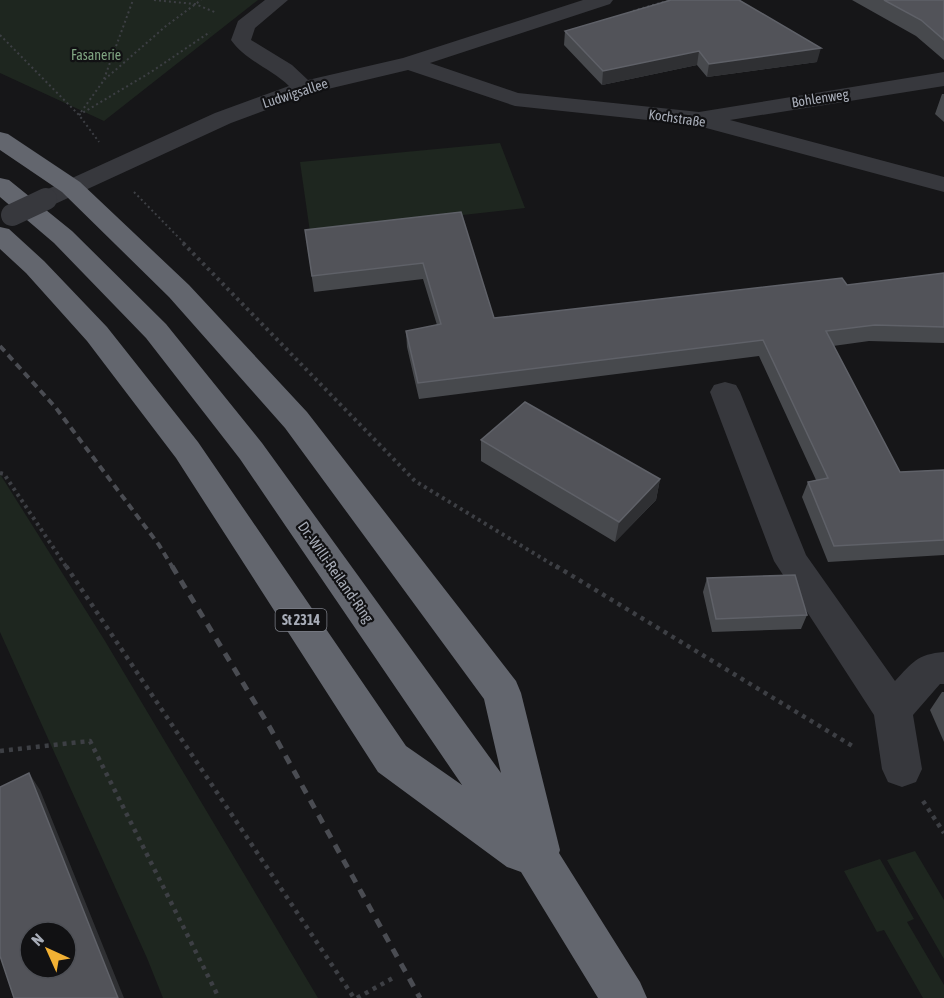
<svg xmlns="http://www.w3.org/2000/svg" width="944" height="998" viewBox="0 0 944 998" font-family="'Asap Condensed',sans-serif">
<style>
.green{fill:#1e261f}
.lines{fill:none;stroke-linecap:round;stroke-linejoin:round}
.path-far2{stroke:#3d3f44;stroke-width:2;stroke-dasharray:2 3;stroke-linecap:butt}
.path-far1{stroke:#3d3f44;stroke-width:4;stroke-dasharray:3 4;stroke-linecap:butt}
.path{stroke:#3d3f44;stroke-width:4.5;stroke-dasharray:4 5;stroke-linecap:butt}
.minor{fill:#37383d;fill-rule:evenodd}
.highway{fill:#63666e;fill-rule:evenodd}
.rail-far1{stroke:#4a4c52;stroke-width:4;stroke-dasharray:7 5;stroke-linecap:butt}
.rail{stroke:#4a4c52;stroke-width:5;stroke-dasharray:9 8;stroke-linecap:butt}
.minor-bridge{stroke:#37383d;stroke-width:22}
.wall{fill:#47494d}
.shaded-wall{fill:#2f3033}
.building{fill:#525359;stroke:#5f6168;stroke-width:1.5;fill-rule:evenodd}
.labels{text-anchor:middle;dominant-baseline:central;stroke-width:4.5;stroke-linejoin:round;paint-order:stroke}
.far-park-label{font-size:14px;fill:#7fa381;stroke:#111113}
.far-street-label{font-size:14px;fill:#a8adb8;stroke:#111113}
.shield{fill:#111113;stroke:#7b7e86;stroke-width:1.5}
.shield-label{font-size:14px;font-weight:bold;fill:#a8adb8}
.street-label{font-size:15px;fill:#a8adb8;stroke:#111113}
</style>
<rect width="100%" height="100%" fill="#161618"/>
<path class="green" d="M 0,0 L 258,0 L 104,121 L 0,73 Z
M 500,143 L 525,208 L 310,232 L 300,162 Z
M 0,474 L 105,641 L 318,998 L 163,998 L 147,958 L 0,632 Z
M 915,851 L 944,900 L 944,959 L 887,860 Z
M 880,859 L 914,919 L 907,922 L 944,985 L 944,998 L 923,998 L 884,930 L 877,932 L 844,871 Z"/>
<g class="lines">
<path class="path-far2" d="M 154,0 L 195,4 L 217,13
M 633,11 L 670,0
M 0,35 L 79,115 L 99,142
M 104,79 L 133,0
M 81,112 L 104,80 L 166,26 L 201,0
M 79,115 L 151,72 L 210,32
M 134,192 L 185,244"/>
<path class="path-far1" d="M 183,243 L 415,481 L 558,568
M 0,473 L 4,474 L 67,568"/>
<path class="path" d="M 66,566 L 354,998
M 556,566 L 854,747
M 0,751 L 90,741 L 219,998
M 923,801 L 944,833
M 357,998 L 393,978"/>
<path class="minor" d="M 265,0 L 288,0 L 255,28 L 251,40 L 292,65 L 308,80 L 403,58 L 583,0 L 613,0 L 610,4 L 430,63 L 518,93 L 699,112 L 944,72 L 944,86 L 730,120 L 944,177 L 944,192 L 695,125 L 515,106 L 408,70 L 311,93 L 231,123 L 55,204 L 46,206 L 37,204 L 34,199 L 37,194 L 215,113 L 289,86 C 271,69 245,60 231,40 L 238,21 Z
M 725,382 L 736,385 L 740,392 L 806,555 L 895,681 C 912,663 917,654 944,652 L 944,684 L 940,684 L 913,715 L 922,769 L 916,782 L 902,787 L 888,782 L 882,769 L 874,715 L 774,561 L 710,392 L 714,385 Z"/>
<path class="highway" d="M 0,132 L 8,134 L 80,182 L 189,285 L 307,412 L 516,681 L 521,693 L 560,850 L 559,853 L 640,982 L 647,998 L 598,998 L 521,872 L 507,867 L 378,772 L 176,458 L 87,341 L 26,273 L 0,249 L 0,227 L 9,229 L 44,261 L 107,327 L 198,442 L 406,746 L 462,785 L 240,459 L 146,338 L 54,243 L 0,197 L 0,178 L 9,180 L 72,231 L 166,324 L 262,443 L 501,773 L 484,699 L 285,428 L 169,297 L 62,192 L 0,150 Z"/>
<path class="rail-far1" d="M 0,346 L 56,408 L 159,545 L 173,568"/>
<path class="rail" d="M 172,566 L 269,726 L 420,998"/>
<path class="minor-bridge" d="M 12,215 L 46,199"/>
</g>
<path class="wall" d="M 852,0 L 944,0 L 944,60 L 916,36 Z
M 565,31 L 817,62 L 707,77 L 697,65 L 602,85 L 564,45 Z
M 942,94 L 944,94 L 944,122 L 935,114 Z
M 461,212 L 494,318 L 847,285 L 944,273 L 944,343 L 869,341 L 833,346 L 900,472 L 944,470 L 944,555 L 828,562 L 802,497 L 808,482 L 816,480 L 759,356 L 419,399 L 407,347 L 406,331 L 437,325 L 423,279 L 314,292 L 305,230 Z
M 481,440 L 660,479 L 656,500 L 615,542 L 481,461 Z
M 707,578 L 807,615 L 801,629 L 712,632 L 703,592 Z
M 942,692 L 944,692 L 944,742 L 930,710 Z"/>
<path class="shaded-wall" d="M 821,48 L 817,62 L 707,77 L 709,64 Z
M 699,51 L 697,65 L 602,85 L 603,71 Z
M 660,479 L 656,500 L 615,542 L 619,522 Z
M 29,773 L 40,790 L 124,998 L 118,998 Z"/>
<path class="building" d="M 671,0 L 739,0 L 821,48 L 709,64 L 699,51 L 603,71 L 565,31 Z
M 884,0 L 944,0 L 944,40 L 921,20 Z
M 461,212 L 494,318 L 842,278 L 847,285 L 944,273 L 944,327 L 875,325 L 826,331 L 900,472 L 944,470 L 944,540 L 834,546 L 808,482 L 828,478 L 763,340 L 418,383 L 406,331 L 441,324 L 423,263 L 312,276 L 305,230 Z
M 525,402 L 660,479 L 619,522 L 481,440 Z
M 795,575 L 807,615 L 716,619 L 707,578 Z
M 29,773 L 118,998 L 14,998 L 0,956 L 0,787 ZM 30,932 L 66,932 L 66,968 L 30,968 Z"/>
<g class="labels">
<g class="far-park-label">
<text x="96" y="55">Fasanerie</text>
</g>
<g class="far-street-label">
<text transform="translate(295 93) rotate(-18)">Ludwigsallee</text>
<text transform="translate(820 98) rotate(-9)">Bohlenweg</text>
<text transform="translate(677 118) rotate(8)">Kochstraße</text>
</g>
<rect class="shield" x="275.5" y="609" width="51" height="22" rx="4.5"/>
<g class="shield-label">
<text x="301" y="620">St 2314</text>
</g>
<g class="street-label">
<text transform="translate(336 572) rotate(55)">Dr.-Willi-Reiland-Ring</text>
</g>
</g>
<g transform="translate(48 950) rotate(315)"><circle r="28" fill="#111113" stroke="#4d4f55" stroke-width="1.5"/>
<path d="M0-4.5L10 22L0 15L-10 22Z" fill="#f2b134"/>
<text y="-9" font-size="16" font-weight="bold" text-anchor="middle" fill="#a8adb8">N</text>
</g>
</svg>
